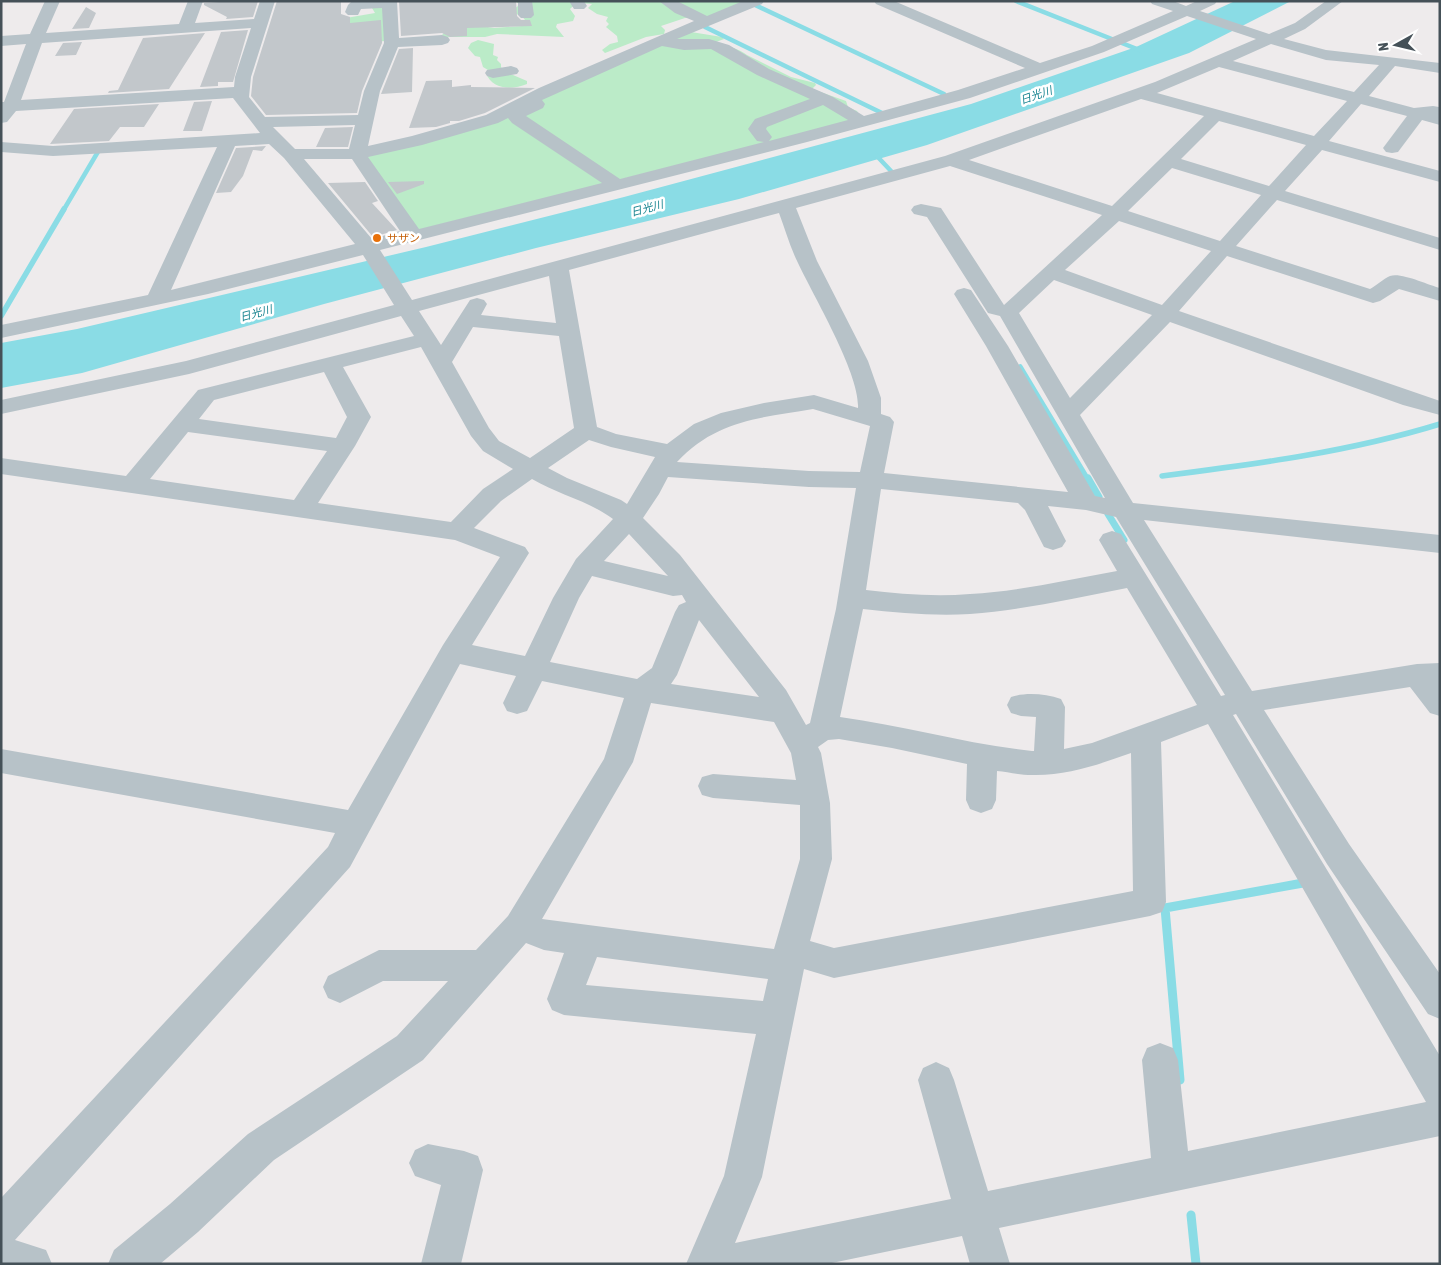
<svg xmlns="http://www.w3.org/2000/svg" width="1441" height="1265" viewBox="0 0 1441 1265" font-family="'Asap Condensed','Noto Sans JP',sans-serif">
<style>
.green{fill:#bbebc8}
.water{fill:#8adce5}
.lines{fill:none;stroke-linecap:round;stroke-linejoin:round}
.stream-far3{stroke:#8adce5;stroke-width:4.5}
.stream-far2{stroke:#8adce5;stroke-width:5.5}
.stream-far1{stroke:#8adce5;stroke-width:7}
.stream{stroke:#8adce5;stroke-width:9}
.building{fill:#c2c7cb}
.minor{fill:#b7c2c8;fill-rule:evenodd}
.food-dot{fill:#e8710a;stroke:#fff;stroke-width:2}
.labels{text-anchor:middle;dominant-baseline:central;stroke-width:5;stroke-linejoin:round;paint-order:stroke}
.far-water-label{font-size:11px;font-style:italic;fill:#14828e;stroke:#fff}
.far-food-label{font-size:11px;fill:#c56008;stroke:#fff;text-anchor:start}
</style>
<rect width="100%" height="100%" fill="#eeebec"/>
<path class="green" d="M 515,1 L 746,1 L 711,17 L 685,18 L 661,26 L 665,30 L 664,34 L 646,37 L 605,53 L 602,50 L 610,44 L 618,42 L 617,36 L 606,27 L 609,24 L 606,21 L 608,17 L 597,14 L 588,8 L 592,4 C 584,3 576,3 570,9 L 575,16 L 573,21 L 557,24 L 556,27 L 564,37 L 497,34 L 485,37 L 444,37 L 442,35 L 444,33 L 443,20 L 494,28 L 522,26 L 525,20 L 521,15 L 514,14 L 513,8 L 517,7 L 519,4 Z
M 385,5 L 384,41 C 367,43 356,30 346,18 L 375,13 L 372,8 Z
M 691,32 L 722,37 L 724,39 L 716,42 C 726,46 740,49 747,55 L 791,77 L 815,83 L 816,85 L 812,89 L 846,101 L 848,107 L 857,111 L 861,117 L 854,121 L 418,230 L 362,155 C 476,126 583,79 691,32 Z
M 478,40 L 494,44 L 493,55 L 498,57 L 497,60 L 501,64 L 501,67 L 506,75 L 513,75 L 527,81 L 527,84 C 512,90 492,90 486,73 L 488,70 L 483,67 L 480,57 L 475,56 L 468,48 L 471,43 Z"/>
<path class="water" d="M 1235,1 L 1291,1 L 1189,53 L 927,145 L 739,199 L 536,248 L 324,304 L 82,373 L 1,388 L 1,343 L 77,329 L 426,247 L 624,197 L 971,104 L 1136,47 Z"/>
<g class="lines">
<path class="stream-far3" d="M 1016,1 L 1142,51
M 753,4 L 944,94
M 705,27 L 882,113
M 874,153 L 891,171
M 63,211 L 99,150"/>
<path class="stream-far2" d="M 1,316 L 64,209
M 1020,367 L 1088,480
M 1162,476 C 1256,464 1349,452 1440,424"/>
<path class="stream-far1" d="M 1088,478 L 1099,497
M 1108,514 L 1124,540"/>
<path class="stream" d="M 1180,1080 L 1165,908 L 1303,883
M 1191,1215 L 1196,1264"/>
</g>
<path class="building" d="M 235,1 L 258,1 L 253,17 L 226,19 L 227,17 L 204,5 L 204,3 Z
M 277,1 L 341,1 L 341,14 L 350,17 L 350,23 L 381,20 L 382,43 L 362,91 L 357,113 L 266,115 L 251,96 L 253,77 Z
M 399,1 L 516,1 L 517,16 L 521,20 L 530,20 L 532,26 L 467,28 L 467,36 L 450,37 L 442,33 L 401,36 Z
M 86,7 L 96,13 L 89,28 L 72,29 Z
M 248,30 L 233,82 L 218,82 L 218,86 L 200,87 L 221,32 Z
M 205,33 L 169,89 L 108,93 L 109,91 L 118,90 L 143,38 Z
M 82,42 L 76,55 L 55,56 L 63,43 Z
M 413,48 L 412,92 L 381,94 L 399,49 Z
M 452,80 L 452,87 L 471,85 L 471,87 L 535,88 L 485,113 L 459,121 L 450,121 L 450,123 L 436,127 L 409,128 L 426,81 Z
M 212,101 L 202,131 L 183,131 L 194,102 Z
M 159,104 L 144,127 L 120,127 L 109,141 L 50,144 L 74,109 Z
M 353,127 L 348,147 L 316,147 L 325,128 Z
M 266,146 L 262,151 L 253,150 L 243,176 L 231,192 L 216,193 L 236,148 Z
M 424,181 L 424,184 L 397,194 L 388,182 Z
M 365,182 L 378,201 L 372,203 L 397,230 L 373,237 L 328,183 Z"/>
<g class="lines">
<path class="minor" d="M 45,1 L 60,1 L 46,33 L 179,24 L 188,1 L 203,1 L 195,23 L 254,19 L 260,1 L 275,1 L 251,77 L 249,97 L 265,117 L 358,115 L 364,91 L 384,43 L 382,8 L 361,9 L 358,15 L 348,15 L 345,12 L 348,5 L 352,1 L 397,1 L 399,38 L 442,35 L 448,37 L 450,40 L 448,43 L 442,45 L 398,47 L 380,91 L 368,146 L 412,136 L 486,115 L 539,88 L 694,21 L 675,13 L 659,1 L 677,1 L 707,16 L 743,1 L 764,1 L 762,4 L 677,39 L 709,39 L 729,45 L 769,69 L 833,97 L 864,116 L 958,90 L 1025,68 L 876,4 L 874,1 L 894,1 L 1040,63 L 1092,46 L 1173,11 L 1152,4 L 1150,1 L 1173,1 L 1186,6 L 1197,1 L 1217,1 L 1215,4 L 1200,11 L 1269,34 L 1295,23 L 1326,1 L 1343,1 L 1305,29 L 1284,39 L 1326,50 L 1440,63 L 1440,73 L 1395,66 L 1369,96 L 1414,108 L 1433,106 L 1439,107 L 1440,125 L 1422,120 L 1398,152 L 1392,153 L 1386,152 L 1383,148 L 1407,116 L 1361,104 L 1329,141 L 1440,171 L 1440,182 L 1322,150 L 1285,191 L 1440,238 L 1440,250 L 1277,200 L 1236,246 L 1370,289 C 1377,285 1383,279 1390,276 C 1401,272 1428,285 1440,288 L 1440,301 L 1399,289 L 1380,301 L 1373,303 L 1227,256 L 1179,311 L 1440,401 L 1440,415 L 1403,405 L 1170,322 L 1080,415 L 1133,503 L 1440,535 L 1440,553 L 1144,520 L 1252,691 L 1417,664 L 1440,663 L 1440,716 L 1430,713 L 1410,687 L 1264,710 L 1349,844 L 1440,974 L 1440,1019 L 1428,1014 L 1327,864 L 1236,714 L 1233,715 L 1440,1056 L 1440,1136 L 999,1228 L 1010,1264 L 970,1264 L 962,1236 L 827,1264 L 686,1264 L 724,1176 L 756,1034 L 564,1015 L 552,1010 L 547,999 L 564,953 L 544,950 L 526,943 L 423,1060 L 274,1160 L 198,1232 L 160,1264 L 108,1264 L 114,1250 L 170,1204 L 248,1134 L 397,1036 L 448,981 L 383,981 L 340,1003 L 328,998 L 323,987 L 328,976 L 379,950 L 476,950 L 508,916 L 604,759 L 624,698 L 542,681 L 527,711 L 517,714 L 507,711 L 503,703 L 516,676 L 460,664 L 350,867 L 15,1240 L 46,1250 L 52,1264 L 1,1264 L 1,1198 L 328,847 L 335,833 L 1,773 L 1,749 L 348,810 L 443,645 L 500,557 L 455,540 L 1,474 L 1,458 L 126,476 L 198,390 L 414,336 L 401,316 L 189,374 L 1,414 L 1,400 L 186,361 L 394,305 L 363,255 L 208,294 L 1,338 L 1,325 L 148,295 L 217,147 L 53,156 L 1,152 L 1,142 L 53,146 L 260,133 L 233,98 L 16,111 L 7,122 L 1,123 L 1,102 L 4,102 L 26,44 L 1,46 L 1,36 L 30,34 ZM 1187,16 L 1256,39 L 1155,82 L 945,156 L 412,300 L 380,250 L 807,142 L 970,98 L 1104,52 ZM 251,28 L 235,77 L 234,87 L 21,100 L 42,43 ZM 1271,44 L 1326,60 L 1379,65 L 1354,92 L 1233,61 ZM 662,46 L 684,50 L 711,49 L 757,75 L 810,99 L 755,119 L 748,129 L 757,141 L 764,142 L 620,179 L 526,116 L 543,108 L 545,104 L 542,100 L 551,96 ZM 1219,67 L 1347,101 L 1314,136 L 1157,93 ZM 1141,99 L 1204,116 L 1112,206 L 969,160 ZM 823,105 L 848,120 L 769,141 L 772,137 L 766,129 L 767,127 ZM 508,118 L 512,123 L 602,183 L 419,229 L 368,157 L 422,145 L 498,123 ZM 1219,121 L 1306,145 L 1269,186 L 1181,159 ZM 355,125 L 349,149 L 295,149 L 273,127 ZM 269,144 L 284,158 L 355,244 L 171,290 L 235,146 ZM 304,159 L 352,159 L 400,231 L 372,239 ZM 950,166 L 1102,215 L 1004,305 L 941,208 L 921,204 L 914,206 L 911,210 L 914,214 L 927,217 L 988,313 L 1000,316 L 1105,498 L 1095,496 L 1008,346 L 971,290 L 964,288 L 957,290 L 954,294 L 986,346 L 1068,492 L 884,473 L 894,422 L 890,417 L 881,414 L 881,398 L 868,361 L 817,261 L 796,208 ZM 1172,168 L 1261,195 L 1220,241 L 1128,211 ZM 779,213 C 785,229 790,247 798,263 C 814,297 860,374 858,408 L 814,395 L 764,403 L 721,413 L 694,424 L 667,444 L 616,434 L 597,427 L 569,270 ZM 1119,221 L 1211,251 L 1162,305 L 1065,270 ZM 549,276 L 556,323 L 481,315 L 487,304 L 484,300 L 477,298 L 470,300 L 441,345 L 419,311 ZM 1054,280 L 1152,315 L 1070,398 L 1019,313 ZM 473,327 L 559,336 L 574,428 L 530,458 L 499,441 L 489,428 L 452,362 ZM 421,347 L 471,436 L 483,451 L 513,469 L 483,489 L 451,522 L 318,503 L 355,446 L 371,417 L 343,367 ZM 324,372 L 347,417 L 336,438 L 199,419 L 214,400 ZM 813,409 L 870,426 L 860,472 L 809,471 L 677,462 C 716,420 760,418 813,409 ZM 188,432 L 327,451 L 294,500 L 150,479 ZM 589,440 L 611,447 L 655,457 L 627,504 L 621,500 L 567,478 L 548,468 ZM 668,477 L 809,487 L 856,488 L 836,609 L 810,723 L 806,725 L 786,690 L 680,555 L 643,518 L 659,494 ZM 532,479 C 557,494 589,501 613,519 L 576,559 L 553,598 L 525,656 L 472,645 L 529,553 L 525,547 L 474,528 L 501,501 ZM 881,489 L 1018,503 L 1025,510 L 1044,547 L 1053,550 L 1062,547 L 1066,541 L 1048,506 L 1086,510 L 1116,517 L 1225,695 L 1221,696 L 1121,534 L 1112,531 L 1103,534 L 1099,540 L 1117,571 C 1068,580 1020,591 970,594 C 935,597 900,594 866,590 ZM 629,534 L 668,576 L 604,561 ZM 592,576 L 673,596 L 682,595 L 686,602 L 679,605 L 675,612 L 652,668 L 637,679 L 550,662 L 579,598 ZM 1127,588 L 1197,705 L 1092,743 L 1064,749 L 1065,707 L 1061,699 C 1045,694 1027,692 1011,697 L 1007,705 L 1011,713 L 1021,716 L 1036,717 L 1034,751 L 1032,751 C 967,744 905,726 840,717 L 863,609 C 899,613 934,616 970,614 C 1023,610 1075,598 1127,588 ZM 699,620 L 759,697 L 671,684 L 677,675 ZM 651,703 L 774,722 L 791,753 L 796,780 L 713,774 L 702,777 L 698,786 L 702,795 L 713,798 L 800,805 L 800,859 L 774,949 L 542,919 L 633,762 ZM 1208,724 L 1426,1102 L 1188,1151 L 1178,1060 L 1173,1048 L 1160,1043 L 1147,1048 L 1142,1060 L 1151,1158 L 988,1191 L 954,1080 L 949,1068 L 936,1062 L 923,1068 L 918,1080 L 951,1199 L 735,1243 L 762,1177 L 804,969 L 834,978 L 1150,916 L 1162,912 L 1166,902 L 1161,742 ZM 839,739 L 892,748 L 967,764 L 966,800 L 970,809 L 981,813 L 992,809 L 996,800 L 997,771 C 1008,772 1020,775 1032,775 C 1067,776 1100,764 1131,753 L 1133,891 L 834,948 L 810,941 L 832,859 L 830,803 L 821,753 L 818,747 L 828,740 ZM 597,957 L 768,979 L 763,1001 L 586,985 Z
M 518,1 L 532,1 L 534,15 L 531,18 L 521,18 L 518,15 Z
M 569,1 L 584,1 L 587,6 L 584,9 L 574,9 Z
M 511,66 L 517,68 L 519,71 L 517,74 L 493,78 L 487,76 L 485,73 L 487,70 Z
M 428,1144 L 464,1151 L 478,1156 L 483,1170 L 461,1264 L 421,1264 L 441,1185 L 415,1176 L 409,1163 L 415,1150 Z"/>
</g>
<circle class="food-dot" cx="377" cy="238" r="5"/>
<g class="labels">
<g class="far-water-label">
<text transform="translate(1036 95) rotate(-19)">日光川</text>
<text transform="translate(647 208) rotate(-15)">日光川</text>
<text transform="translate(256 313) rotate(-15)">日光川</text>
</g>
<g class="far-food-label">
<text x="387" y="238">サザン</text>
</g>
</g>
<rect width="1441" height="1265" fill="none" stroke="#455158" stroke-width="5"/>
<g transform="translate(1396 45) rotate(262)" stroke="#ffffff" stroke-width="4" paint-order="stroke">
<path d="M0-4L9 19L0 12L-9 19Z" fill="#455158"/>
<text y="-8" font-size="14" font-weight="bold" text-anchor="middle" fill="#455158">N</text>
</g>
</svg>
